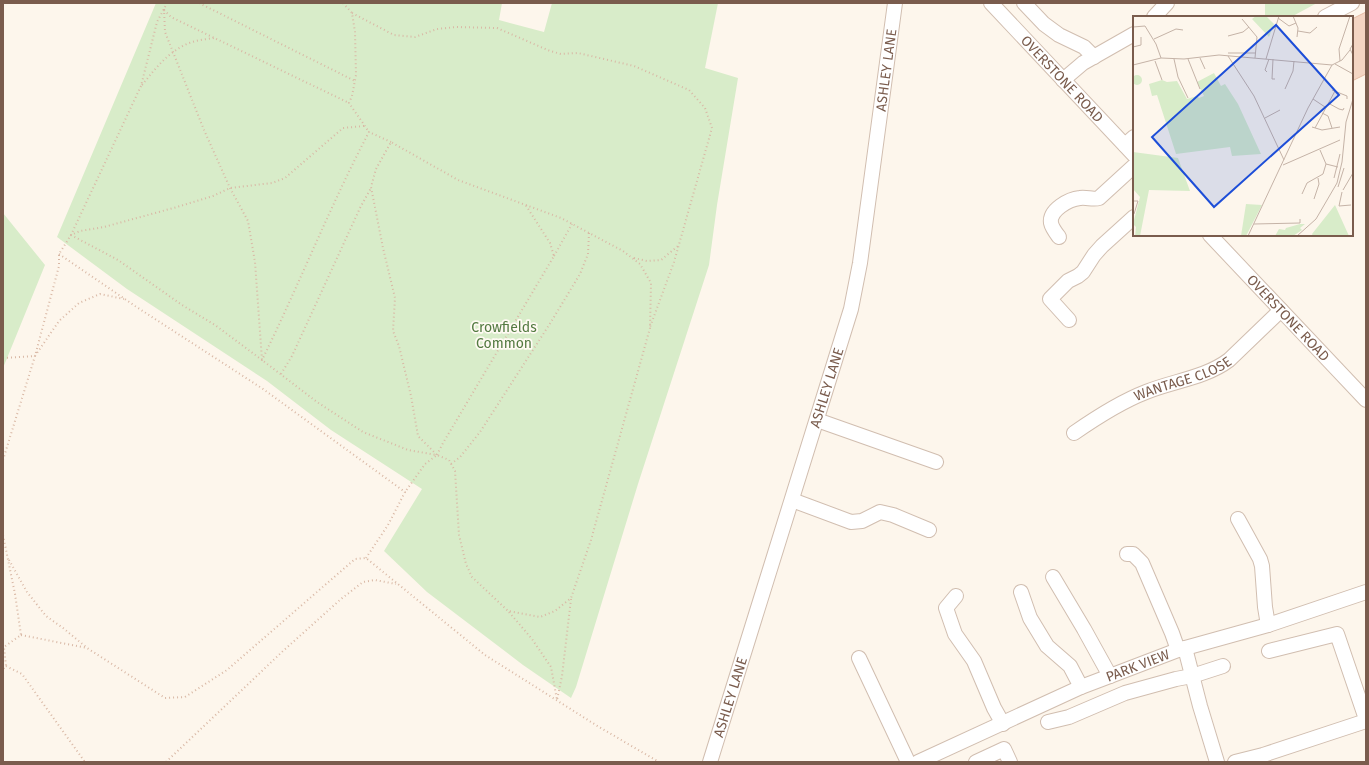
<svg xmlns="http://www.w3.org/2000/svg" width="1369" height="765" viewBox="0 0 1369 765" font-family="'Fira Sans',sans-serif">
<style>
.green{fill:#d8ecc9}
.building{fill:#f3d5c3;stroke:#e6bba3}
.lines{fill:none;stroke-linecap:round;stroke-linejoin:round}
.minor-casing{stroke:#d1beb0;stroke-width:16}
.path{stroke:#d9b8a5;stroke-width:2;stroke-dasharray:1 3;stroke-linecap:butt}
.minor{stroke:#fff;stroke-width:14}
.labels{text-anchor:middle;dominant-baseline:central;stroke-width:3.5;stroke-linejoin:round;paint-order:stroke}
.street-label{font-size:14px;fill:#7a5c4d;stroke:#fffaf3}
.park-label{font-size:14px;fill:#537a41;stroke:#fffaf3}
.inset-road{fill:none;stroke:#c5b3a7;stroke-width:1}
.view{fill:#1d4ed8;fill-opacity:0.15;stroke:#1d4ed8;stroke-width:2}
.inset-edge{fill:none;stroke:#7a5c4d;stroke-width:2}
</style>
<rect width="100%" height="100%" fill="#fdf6ec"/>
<path class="green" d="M 156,3 L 502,3 L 499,20 L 544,32 L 552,3 L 718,3 L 705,68 L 738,78 L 717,205 L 709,265 L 638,484 L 576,687 L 571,698 L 523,665 L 427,592 L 384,551 L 422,489 L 331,430 L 267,381 L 127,289 L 57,237 Z
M 1265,3 L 1317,3 L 1291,17 L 1265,17 Z
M 3,213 L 45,265 L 3,368 Z"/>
<path class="building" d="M 1366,12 L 1366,74 L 1352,81 L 1352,19 Z"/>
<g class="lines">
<defs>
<g id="minor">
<path id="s1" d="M 991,3 L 1134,155"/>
<path d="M 1024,3 L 1044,24 L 1059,35 L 1084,47 L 1094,57"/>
<path d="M 1154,17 L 1167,3"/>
<path d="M 1325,17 L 1352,3"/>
<path d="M 1063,80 L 1083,63 L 1134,34"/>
<path d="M 1125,145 L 1134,137"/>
<path id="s2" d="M 1210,235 L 1366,400"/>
<path d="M 1059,237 C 1056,233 1052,228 1051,223 C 1049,210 1069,199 1080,198 C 1087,197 1093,200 1099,198 L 1134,166"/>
<path d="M 1069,320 L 1050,299 L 1068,281 L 1078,276 L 1083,272 L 1094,255 L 1102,246 L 1134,217"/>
<path d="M 817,420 L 936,462"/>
<path id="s3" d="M 1074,433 C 1097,417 1120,402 1146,392 C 1173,381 1205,378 1229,360 L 1281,310"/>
<path d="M 792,500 L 851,522 L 862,521 L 880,512 L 893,515 L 929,530"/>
<path d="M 1238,519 L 1260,559 L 1262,566 L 1265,607 L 1268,625"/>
<path d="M 1127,554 L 1133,554 L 1142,563 L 1172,633 L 1178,650"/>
<path d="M 1053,577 L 1084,629 L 1110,676"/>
<path d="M 1021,592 L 1030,618 L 1047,646 L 1070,666 L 1081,687"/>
<path d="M 956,596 L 946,608 L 955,634 L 974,661 L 994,708 L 1003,724"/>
<path d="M 1185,648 L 1200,706 L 1217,762"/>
<path d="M 1269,651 L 1337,634 L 1366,719"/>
<path d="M 859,658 L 908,762"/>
<path d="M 1048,722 L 1069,717 L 1125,693 L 1176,679 L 1192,676 L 1223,666"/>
<path id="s4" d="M 710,762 L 851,309 L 860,263 L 895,3"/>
<path id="s5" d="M 918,762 L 1081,687 L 1110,676 L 1178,650 L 1268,625 L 1366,592"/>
<path d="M 976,762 L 1004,749 L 1010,762"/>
<path d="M 1235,762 L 1263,755 L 1366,721"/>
</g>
</defs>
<use href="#minor" class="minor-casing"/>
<path class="path" d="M 199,3 L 355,81
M 343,3 L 352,13 L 355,32 L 356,75 L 352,96 L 349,103 L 369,132
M 164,9 L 165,32 L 173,52 L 204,130 L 230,188 L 248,221 L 255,262 L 262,360 L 317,402 L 363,432 L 408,450 L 437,455 L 418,436 L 411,396 L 399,346 L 393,331 L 395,298 L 383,248 L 371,187 L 376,169 L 391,142 L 458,180 L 561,218 L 623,251 L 640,264 L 651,283 L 650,328 L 591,540 L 571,598 L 555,611 L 540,617 L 508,611 L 472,577 L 466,564 L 459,535 L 455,471 L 449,460 L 437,455 L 425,464 L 405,492
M 164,10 L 171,17 L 349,103
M 352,13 L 394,35 L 415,37 L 437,29 L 456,27 L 497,28 L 550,51 L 561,54 L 578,53 L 634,66 L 689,90 L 705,108 L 712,128 L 674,262 L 650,327
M 142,85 C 156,68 169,50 192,42 C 199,40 207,39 214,38
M 364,126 L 343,128 L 285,178 L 272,183 L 230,188 L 213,196 L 177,207 L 104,227 L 80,231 L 71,235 L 118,260 L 182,305 L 215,325 L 262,360 C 299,285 330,206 369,132 L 391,142
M 59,254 L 135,306 L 263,389 L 405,492 L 388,525 L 366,558
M 554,256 L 572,224
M 634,258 L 647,261 L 661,260 L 678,246
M 3,358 L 35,356 L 59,321 L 79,303 L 100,294 L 124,299
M 281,374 L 292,356 L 360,208 L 371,188
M 437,455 L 443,443 L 554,256 L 550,243 L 525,204
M 3,460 L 35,356 L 59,266 L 59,254 L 71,235 L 141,86 L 157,22 L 167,3
M 451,464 L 460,457 L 480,432 L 551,322 L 580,274 L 588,254 L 589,233
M 3,535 L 15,594 L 21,635 L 4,647 L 6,666 L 3,669
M 9,560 L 27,592 L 46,616 L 63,628 L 86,647
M 509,612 L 532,639 L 551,667 L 557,700 L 562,676 L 571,599
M 21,635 L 87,648 L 165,698 L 185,697 L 227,670 L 355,559 L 366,558 L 485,655 L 599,727 L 659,762
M 6,666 L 22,674 L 85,762
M 166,762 L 283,651 L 341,599 L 363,582 L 375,580 L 396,584"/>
<use href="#minor" class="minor"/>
</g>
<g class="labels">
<g class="street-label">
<text stroke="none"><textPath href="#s4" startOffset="716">ASHLEY LANE</textPath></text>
<text stroke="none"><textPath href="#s1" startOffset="104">OVERSTONE ROAD</textPath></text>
<text stroke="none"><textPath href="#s2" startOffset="114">OVERSTONE ROAD</textPath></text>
<text stroke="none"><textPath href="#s3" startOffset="122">WANTAGE CLOSE</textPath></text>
<text stroke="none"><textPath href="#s4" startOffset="392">ASHLEY LANE</textPath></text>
<text stroke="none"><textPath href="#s5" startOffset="240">PARK VIEW</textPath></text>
<text stroke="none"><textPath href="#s4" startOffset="68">ASHLEY LANE</textPath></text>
</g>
<g class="park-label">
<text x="504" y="327">Crowfields<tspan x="504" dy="16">Common</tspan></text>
</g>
</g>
<g transform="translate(1133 16)">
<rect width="220" height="220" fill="#fdf6ec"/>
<path d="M 123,0 L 133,0 L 141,8 L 136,21 L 119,3 ZM 81,57 L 88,70 L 92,68 L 105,88 L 128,138 L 99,140 L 97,131 L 43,138 L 24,79 L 19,80 L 16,68 L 29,64 L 34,66 L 44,65 L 54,83 L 64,80 L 66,82 L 71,80 L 64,66 ZM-1 64a5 5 0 1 1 10 0a5 5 0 1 1-10 0ZM 0,136 L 45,142 L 57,175 L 16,174 L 7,220 L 2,220 L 3,211 L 0,208 L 7,181 L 0,173 ZM 113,188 L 129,189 L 113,220 L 108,220 ZM 202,189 L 216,220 L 180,220 L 179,218 ZM 167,208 L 172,208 L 167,212 L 169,214 L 160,220 L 142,220 L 146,213 L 152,214 L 153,212 Z" fill="#d8ecc9"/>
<path class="inset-road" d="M 160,0 L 165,12 L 164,21M 145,2 L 156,10 L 163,7M 109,3 L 124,21 L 122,42M 12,10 L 23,28 L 28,42M 0,11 L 12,10M 165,15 L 177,17 L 184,11M 95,20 L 110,16 L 116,11M 21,23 L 43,13 L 50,14M 220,28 L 217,33 L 220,39M 0,31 L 8,29 L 8,21M 95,37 L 123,37M 95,40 L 121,80 L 151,144M 28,42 L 51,43 L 86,39 L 199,49M 67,42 L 72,53M 41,43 L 45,61 L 55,82M 55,43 L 67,73M 133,43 L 146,0M 140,43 L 139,63 L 142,63M 22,45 L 29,64M 207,45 L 206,33 L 217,0M 202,48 L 220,58M 0,49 L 28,42M 199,49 L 209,44 L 217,34M 134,56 L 132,54 L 136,43M 152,73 L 160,55 L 161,45M 199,74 L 214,80 L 214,83M 180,83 L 192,91M 195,87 L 206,93 L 210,94 L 211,92M 189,97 L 195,100 L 199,112M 132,102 L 147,94M 179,111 L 189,114 L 207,111M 182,112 L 202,75M 193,148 L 205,151M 150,149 L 207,124M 201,162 L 207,138M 205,171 L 211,152M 210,174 L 220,157M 209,176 L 206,190 L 218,189M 169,178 L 174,167 L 190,158 L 193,148 L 187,134M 181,183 L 186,168 L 185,162M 0,185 L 5,185 L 1,198M 121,208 L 167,207 L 167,203M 115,220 L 175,92 L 199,49M 164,220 L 183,203 L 204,167 L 209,146 L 213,106 L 220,83"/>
<path class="view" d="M 143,9 L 206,79 L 81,191 L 19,121 Z"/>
<rect width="220" height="220" class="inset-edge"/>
</g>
<rect width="1369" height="765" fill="none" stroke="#7a5c4d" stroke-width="8"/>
</svg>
